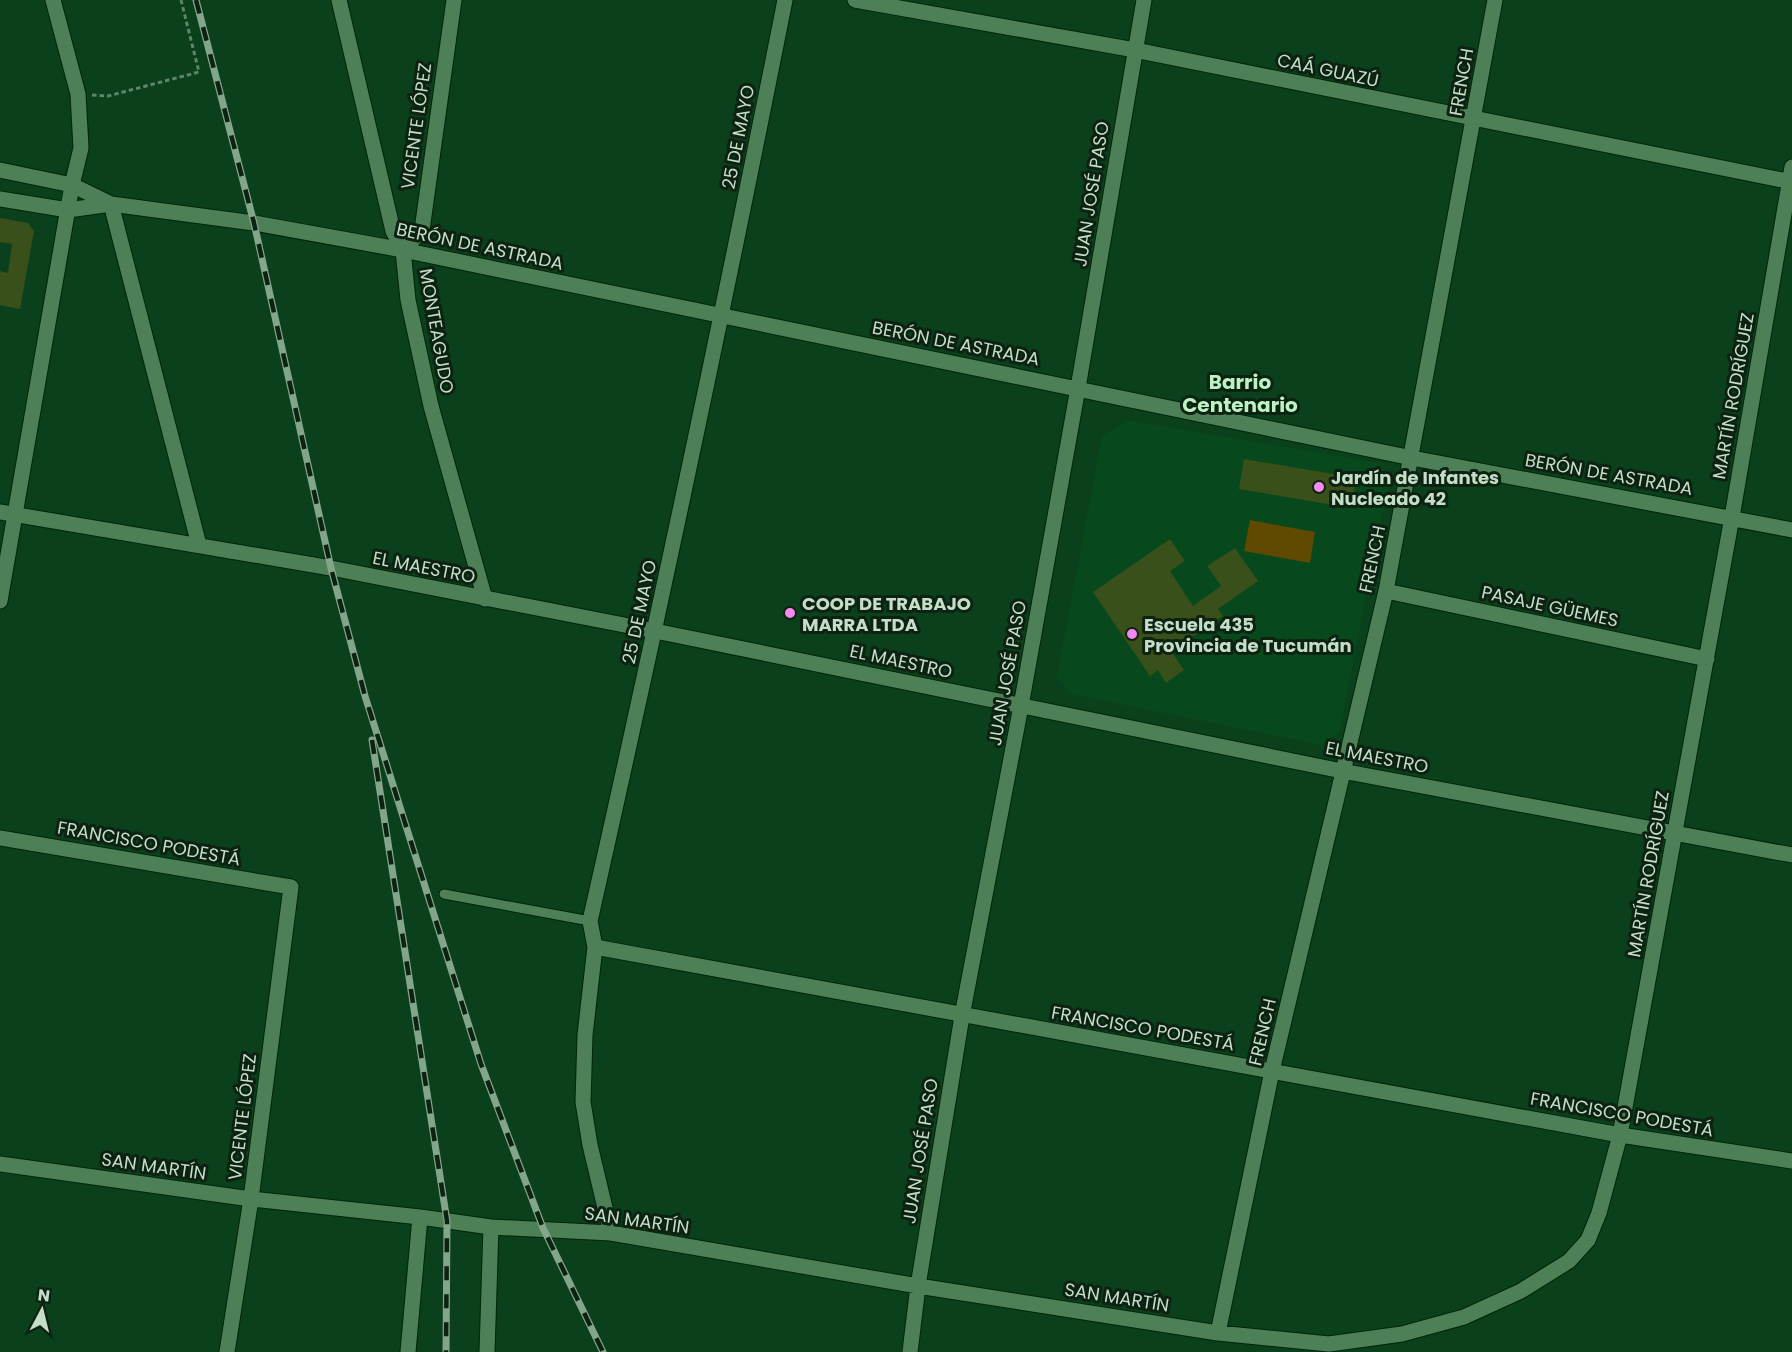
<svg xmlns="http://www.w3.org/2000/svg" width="1792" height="1352" viewBox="0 0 1792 1352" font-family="Poppins,sans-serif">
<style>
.built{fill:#07481d}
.green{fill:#604900}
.building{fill:#39501a}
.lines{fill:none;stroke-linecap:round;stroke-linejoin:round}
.service-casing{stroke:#002509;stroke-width:11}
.minor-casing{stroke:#002509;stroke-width:17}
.path{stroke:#5c8667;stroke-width:3;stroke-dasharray:4.5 3;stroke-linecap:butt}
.service{stroke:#4e8057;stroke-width:9}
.minor{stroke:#4e8057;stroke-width:15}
.rail-casing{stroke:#83a68b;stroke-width:7}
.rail{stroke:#0d2211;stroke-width:4.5;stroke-dasharray:14;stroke-linecap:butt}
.poi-dot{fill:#f589ef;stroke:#0d2211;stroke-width:2}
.labels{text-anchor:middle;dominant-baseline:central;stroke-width:6;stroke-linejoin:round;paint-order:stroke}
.street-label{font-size:18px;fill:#c4dec7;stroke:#0d2211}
.poi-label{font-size:18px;font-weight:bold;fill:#c4dec7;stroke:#0d2211;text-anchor:start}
.neighbourhood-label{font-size:20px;font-weight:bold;fill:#bcf3c4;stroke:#0d2211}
</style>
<rect width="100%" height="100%" fill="#0a401b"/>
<path class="built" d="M 1128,420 L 1380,463 L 1389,481 L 1339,733 L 1322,745 L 1070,694 L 1057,677 L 1102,436 Z"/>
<path class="green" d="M 1250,520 L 1315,532 L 1310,563 L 1244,551 Z"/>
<path class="building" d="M 0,218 L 28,223 L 34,231 L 20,309 L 0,305 L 0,271 L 8,273 L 12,244 L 0,242 Z
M 1244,459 L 1357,478 L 1351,508 L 1239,489 Z
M 1170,539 L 1185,561 L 1170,571 L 1193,606 L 1221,586 L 1207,566 L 1235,548 L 1258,581 L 1218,609 L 1223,616 L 1171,651 L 1184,670 L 1166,683 L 1158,670 L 1150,676 L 1093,592 Z"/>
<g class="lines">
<defs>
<path id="service" d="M 444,894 L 590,921"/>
<path id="minor" d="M 339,0 L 393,231 L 403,250 L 408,300 L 431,406 L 485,599
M 855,0 L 1135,50 L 1792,182
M 0,170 L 72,185 L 111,204
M 0,199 L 68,210 L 111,204 L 254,223 L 403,250 L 1412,458 L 1792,530
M 111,204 L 199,545
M 403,250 L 422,230 L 454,0
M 0,512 L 331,568 L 655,631 L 1342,771 L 1792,855
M 1386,591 L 1707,659
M 0,601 L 72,185 L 81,148 L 78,94 L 53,0
M 0,838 L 291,887 L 251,1199 L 227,1352
M 595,947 L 1620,1135 L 1792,1161
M 0,1164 L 251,1199 L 420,1217 L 491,1227 L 611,1233 L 918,1286 L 1218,1333 L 1329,1344 L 1402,1334 L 1464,1317 L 1521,1291 L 1569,1261 L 1588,1240 L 1599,1213 L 1620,1135 L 1732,517 L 1792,167
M 611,1233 L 590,1145 L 583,1102 L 585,1035 L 595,947 L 590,921 C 659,615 724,308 785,0
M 1218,1333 L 1272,1071 L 1386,591 L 1495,0
M 408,1352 L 420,1217
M 487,1352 L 491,1227
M 910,1352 L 918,1286 L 962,1016 L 1021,706 L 1078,388 L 1144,0"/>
</defs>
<use href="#service" class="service-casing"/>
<use href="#minor" class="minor-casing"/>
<path class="path" d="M 92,95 L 108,96 L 199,72 L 181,0"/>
<use href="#service" class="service"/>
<use href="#minor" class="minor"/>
<defs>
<path id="rail" d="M 196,0 L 254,223 L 331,568 L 365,696 L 481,1064 L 543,1228 L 603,1352
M 372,740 L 447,1221 L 446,1352"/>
</defs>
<use href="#rail" class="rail-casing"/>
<use href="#rail" class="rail"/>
</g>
<g class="poi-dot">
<circle cx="1319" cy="487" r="6"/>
<circle cx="790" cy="613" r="6"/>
<circle cx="1132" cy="634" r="6"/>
</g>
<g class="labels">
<g class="street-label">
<text transform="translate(1328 70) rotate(12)">CAÁ GUAZÚ</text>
<text transform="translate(1461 82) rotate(-80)">FRENCH</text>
<text transform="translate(416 126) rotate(-82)">VICENTE LÓPEZ</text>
<text transform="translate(738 137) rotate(-79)">25 DE MAYO</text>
<text transform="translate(1091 194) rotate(-81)">JUAN JOSÉ PASO</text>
<text transform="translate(480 246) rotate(12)">BERÓN DE ASTRADA</text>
<text transform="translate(437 331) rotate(80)">MONTEAGUDO</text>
<text transform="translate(956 343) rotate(11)">BERÓN DE ASTRADA</text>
<text transform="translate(1733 396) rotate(-80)">MARTÍN RODRÍGUEZ</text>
<text transform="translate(1609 474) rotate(10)">BERÓN DE ASTRADA</text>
<text transform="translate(1372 559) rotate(-78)">FRENCH</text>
<text transform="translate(424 567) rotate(11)">EL MAESTRO</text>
<text transform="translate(1550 606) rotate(12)">PASAJE GÜEMES</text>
<text transform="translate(639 612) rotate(-78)">25 DE MAYO</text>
<text transform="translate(901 661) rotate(12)">EL MAESTRO</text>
<text transform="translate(1007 673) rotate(-80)">JUAN JOSÉ PASO</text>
<text transform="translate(1377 757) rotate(11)">EL MAESTRO</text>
<text transform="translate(149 843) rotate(10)">FRANCISCO PODESTÁ</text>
<text transform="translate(1648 874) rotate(-80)">MARTÍN RODRÍGUEZ</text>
<text transform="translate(1143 1028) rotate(10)">FRANCISCO PODESTÁ</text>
<text transform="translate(1262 1032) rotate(-77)">FRENCH</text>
<text transform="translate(1622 1114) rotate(10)">FRANCISCO PODESTÁ</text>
<text transform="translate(242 1117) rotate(-83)">VICENTE LÓPEZ</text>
<text transform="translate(920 1151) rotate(-81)">JUAN JOSÉ PASO</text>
<text transform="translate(154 1166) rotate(8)">SAN MARTÍN</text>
<text transform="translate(637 1220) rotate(8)">SAN MARTÍN</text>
<text transform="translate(1117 1297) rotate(9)">SAN MARTÍN</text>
</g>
<g class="poi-label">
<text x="1331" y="477">Jardín de Infantes<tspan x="1331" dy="21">Nucleado 42</tspan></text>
<text x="802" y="603">COOP DE TRABAJO<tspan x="802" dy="21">MARRA LTDA</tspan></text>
<text x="1144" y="624">Escuela 435<tspan x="1144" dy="21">Provincia de Tucumán</tspan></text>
</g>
<g class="neighbourhood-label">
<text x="1240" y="382">Barrio<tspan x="1240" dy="23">Centenario</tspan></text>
</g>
</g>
<g transform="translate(42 1310) rotate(7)" stroke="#0d2211" stroke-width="4.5" paint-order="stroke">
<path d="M0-4.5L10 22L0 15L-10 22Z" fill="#c4dec7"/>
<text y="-9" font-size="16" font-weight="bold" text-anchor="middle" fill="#c4dec7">N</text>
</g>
</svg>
